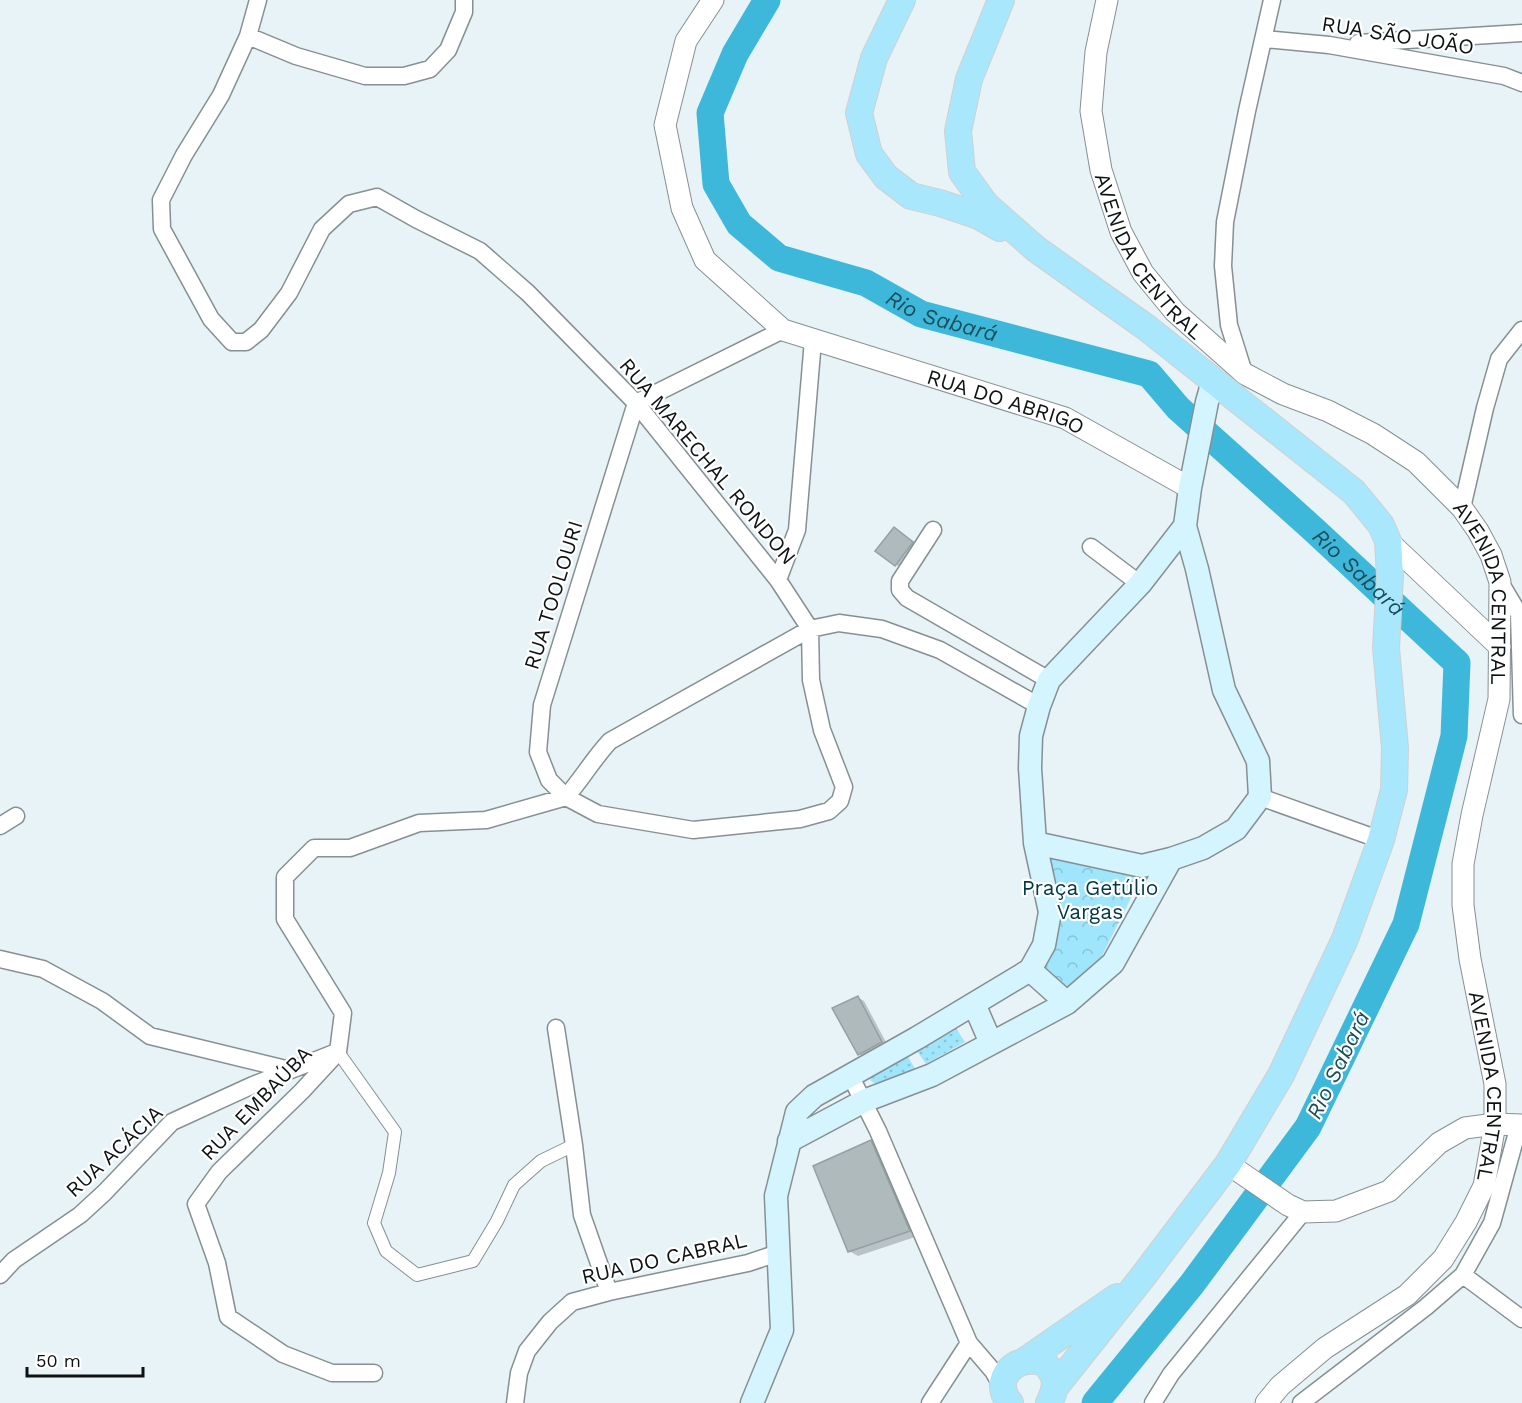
<svg xmlns="http://www.w3.org/2000/svg" width="1522" height="1403" viewBox="0 0 1522 1403" font-family="'Work Sans',sans-serif">
<style>
.grass{fill:url(#grass-dots)}
.park{fill:url(#park-crowns)}
.shadow{fill:#0003}
.lines{fill:none;stroke-linecap:round;stroke-linejoin:round}
.river{stroke:#3eb8da;stroke-width:27}
.building{fill:#afbabd;stroke:#96a0a4;stroke-width:1.5}
.pedestrian-casing{stroke:#869093;stroke-width:14}
.minor-casing{stroke:#869093;stroke-width:19}
.tertiary-casing{stroke:#869093;stroke-width:23}
.secondary-casing{stroke:#869093;stroke-width:25}
.primary-casing{stroke:#cfd0d0;stroke-width:28}
.pedestrian{stroke:#fff;stroke-width:12}
.minor{stroke:#fff;stroke-width:16}
.tertiary{stroke:#fff;stroke-width:21}
.secondary{stroke:#d4f4fe;stroke-width:22}
.primary{stroke:#a9e8fc;stroke-width:26}
.labels{text-anchor:middle;dominant-baseline:central;stroke-width:4.5;stroke-linejoin:round;paint-order:stroke}
.street-label{font-size:21px;fill:#0e1213;stroke:#fff}
.park-label{font-size:21px;fill:#013947;stroke:#fff}
.water-label{font-size:22px;font-style:italic;fill:#1b4e5c;stroke:#fff}
</style>
<defs>
<pattern id="grass-dots" width="8" height="8" patternUnits="userSpaceOnUse" patternTransform="scale(1.5)"><rect width="8" height="8" fill="#9fe5fc"/><path d="M2 2h.1M6 6h.1" fill="none" stroke="#88c3d7" stroke-width="1.8" stroke-linecap="round"/></pattern>
<pattern id="park-crowns" width="20" height="18" patternUnits="userSpaceOnUse" patternTransform="scale(1.5)"><rect width="20" height="18" fill="#9fe5fc"/><path d="M2 6a3 3 0 1 1 6 0M12 15a3 3 0 1 1 6 0" fill="none" stroke="#88c3d7"/></pattern>
</defs>
<rect width="100%" height="100%" fill="#e8f3f7"/>
<path class="grass" d="M 956,1028 L 965,1042 L 926,1064 L 917,1051 Z
M 908,1057 L 916,1070 L 877,1083 L 874,1083 L 870,1080 L 874,1074 Z"/>
<path class="park" d="M 1049,853 L 1142,876 L 1102,956 L 1069,991 L 1035,969 L 1055,909 Z"/>
<path class="shadow" d="M 899,531 L 916,545 L 900,568 L 878,550 Z
M 857,997 L 864,1001 L 888,1046 L 866,1058 L 859,1054 Z
M 871,1142 L 880,1148 L 918,1236 L 858,1256 L 849,1251 Z"/>
<g class="lines">
<path class="river" id="s1" d="M 767,0 L 735,54 L 710,113 L 716,184 L 739,224 L 779,258 L 866,283 L 921,314 L 1149,374 L 1178,408 L 1313,529 L 1457,663 L 1454,736 L 1406,924 L 1308,1127 L 1192,1284 L 1095,1403"/>
</g>
<path class="building" d="M 894,527 L 913,542 L 895,566 L 875,551 Z
M 858,996 L 882,1042 L 858,1055 L 832,1008 Z
M 871,1140 L 910,1231 L 848,1252 L 813,1166 Z"/>
<g class="lines">
<defs>
<path id="pedestrian" d="M 338,1052 L 395,1132 L 389,1173 L 374,1223 L 386,1251 L 417,1275 L 473,1261 L 497,1221 L 514,1185 L 541,1161 L 574,1145"/>
<path id="minor" d="M 258,0 L 248,36 L 221,95 L 184,155 L 161,200 L 162,229 L 211,319 L 232,342 L 246,342 L 261,330 L 289,293 L 322,229 L 349,204 L 377,197 L 416,219 L 480,251 L 528,293 L 636,403 L 778,580 L 810,629 L 811,680 L 822,730 L 844,787 L 840,801 L 829,811 L 800,819 L 693,830 L 598,814 L 566,797 L 486,820 L 419,823 L 350,848 L 314,848 L 285,877 L 285,919 L 343,1013 L 338,1052 L 302,1091 L 219,1172 L 196,1204 L 217,1263 L 228,1317 L 283,1354 L 332,1373 L 374,1373
M 248,36 L 296,56 L 365,76 L 404,76 L 430,69 L 448,50 L 464,12 L 464,0
M 1265,39 L 1329,45 L 1504,76 L 1522,83
M 1358,43 L 1522,33
M 783,330 L 636,403 L 542,705 L 538,752 L 549,780 L 566,797 C 582,779 593,759 610,741 L 810,629 L 839,623 L 882,629 L 940,650 L 1039,706
M 1244,373 L 1229,325 L 1223,266 L 1225,222 L 1247,111 L 1272,0
M 1462,508 L 1485,408 L 1499,359 L 1522,330
M 933,530 L 900,581 L 900,590 L 907,598 L 1049,680
M 1091,547 L 1140,584
M 778,580 L 797,530 L 813,340
M 1500,582 L 1519,614 L 1522,715
M 1260,797 L 1381,840
M 0,826 L 16,816
M 0,959 L 43,969 L 102,1001 L 150,1036 L 290,1070
M 556,1028 L 574,1145 L 582,1215 L 609,1292
M 850,1075 L 878,1131 L 969,1343 L 993,1371 L 1004,1390
M 0,1275 L 14,1260 L 80,1215 L 104,1193 L 172,1122 L 253,1085 L 334,1053
M 1463,1275 L 1522,1319
M 515,1403 L 519,1373 L 527,1351 L 550,1322 L 572,1302 L 609,1292 L 748,1263 L 778,1253
M 930,1403 L 969,1343
M 1153,1403 L 1171,1374 L 1303,1212
M 1301,1403 L 1426,1307 L 1463,1275 L 1492,1223 L 1519,1125"/>
<g id="tertiary">
<path id="s2" d="M 713,0 L 686,41 L 665,125 L 682,208 L 705,260 L 783,330 L 1065,418 L 1190,488"/>
<path id="s3" d="M 1107,0 L 1096,52 L 1091,111 L 1101,170 L 1121,232 L 1143,273 L 1175,312 L 1245,374 L 1283,394 L 1328,411 L 1373,434 L 1416,462 L 1462,508 L 1478,531 L 1491,555 L 1500,582 L 1499,699 L 1472,815 L 1463,864 L 1463,905 L 1470,959 L 1495,1084 L 1495,1124 L 1484,1186 L 1466,1222 L 1443,1259 L 1407,1295 L 1325,1348 L 1280,1386 L 1266,1403"/>
<path d="M 1388,541 L 1500,647"/>
<path d="M 1228,1164 L 1288,1205 L 1303,1212 L 1336,1211 L 1389,1191 L 1439,1143 L 1465,1128 L 1495,1124 L 1522,1125"/>
</g>
<path id="secondary" d="M 1035,843 L 1142,866 L 1171,859 L 1203,848 L 1236,829 L 1260,797 L 1258,761 L 1224,690 L 1197,569 L 1185,526
M 1030,970 L 1067,1003
M 974,1004 L 991,1043
M 789,1141 L 864,1101 L 932,1075 L 1067,1003 L 1113,963 L 1171,859
M 752,1403 L 782,1330 L 776,1196 L 797,1112 L 814,1096 L 917,1038 L 1030,970 L 1044,945 L 1050,912 L 1035,843 L 1030,768 L 1031,736 L 1039,706 L 1049,680 L 1140,584 L 1185,526 L 1190,488 L 1207,402 L 1213,381"/>
<path id="primary" d="M 902,0 L 874,58 L 859,113 L 869,154 L 886,177 L 911,196 L 940,203 L 979,216 L 1000,228
M 1001,0 L 969,79 L 958,131 L 962,172 L 986,205 L 1036,249 L 1147,328 L 1354,492 L 1381,525 L 1388,541 L 1390,576 L 1386,648 L 1395,748 L 1394,790 L 1381,840 L 1345,939 L 1281,1075 L 1228,1164 L 1141,1279 L 1056,1386
M 1026,1360 L 1117,1297
M 1010,1403 C 990,1379 1016,1353 1044,1363 C 1058,1376 1057,1387 1049,1403"/>
</defs>
<use href="#pedestrian" class="pedestrian-casing"/>
<use href="#minor" class="minor-casing"/>
<use href="#tertiary" class="tertiary-casing"/>
<use href="#secondary" class="secondary-casing"/>
<use href="#primary" class="primary-casing"/>
<use href="#pedestrian" class="pedestrian"/>
<use href="#minor" class="minor"/>
<use href="#tertiary" class="tertiary"/>
<use href="#secondary" class="secondary"/>
<use href="#primary" class="primary"/>
</g>
<g class="labels">
<g class="street-label">
<text transform="translate(1398 35) rotate(9)">RUA SÃO JOÃO</text>
<text stroke="none"><textPath href="#s3" startOffset="272">AVENIDA CENTRAL</textPath></text>
<text stroke="none"><textPath href="#s2" startOffset="616">RUA DO ABRIGO</textPath></text>
<text transform="translate(708 461) rotate(50)">RUA MARECHAL RONDON</text>
<text transform="translate(553 595) rotate(-73)">RUA TOOLOURI</text>
<text stroke="none"><textPath href="#s3" startOffset="776">AVENIDA CENTRAL</textPath></text>
<text stroke="none"><textPath href="#s3" startOffset="1280">AVENIDA CENTRAL</textPath></text>
<text transform="translate(256 1103) rotate(-46)">RUA EMBAÚBA</text>
<text transform="translate(114 1151) rotate(-43)">RUA ACÁCIA</text>
<text transform="translate(664 1258) rotate(-13)">RUA DO CABRAL</text>
</g>
<g class="park-label">
<text x="1090" y="887">Praça Getúlio<tspan x="1090" dy="24">Vargas</tspan></text>
</g>
<g class="water-label">
<text stroke="none"><textPath href="#s1" startOffset="471">Rio Sabará</textPath></text>
<text stroke="none"><textPath href="#s1" startOffset="975">Rio Sabará</textPath></text>
<text transform="translate(1338 1065) rotate(-64)">Rio Sabará</text>
</g>
</g>
<path d="M27 1367v9h116v-9" fill="none" stroke="#0e1213" stroke-width="3"/>
<text x="36" y="1367" font-size="18" fill="#0e1213" stroke="#ffffff" stroke-width="4.5" paint-order="stroke">50 m</text>
</svg>
